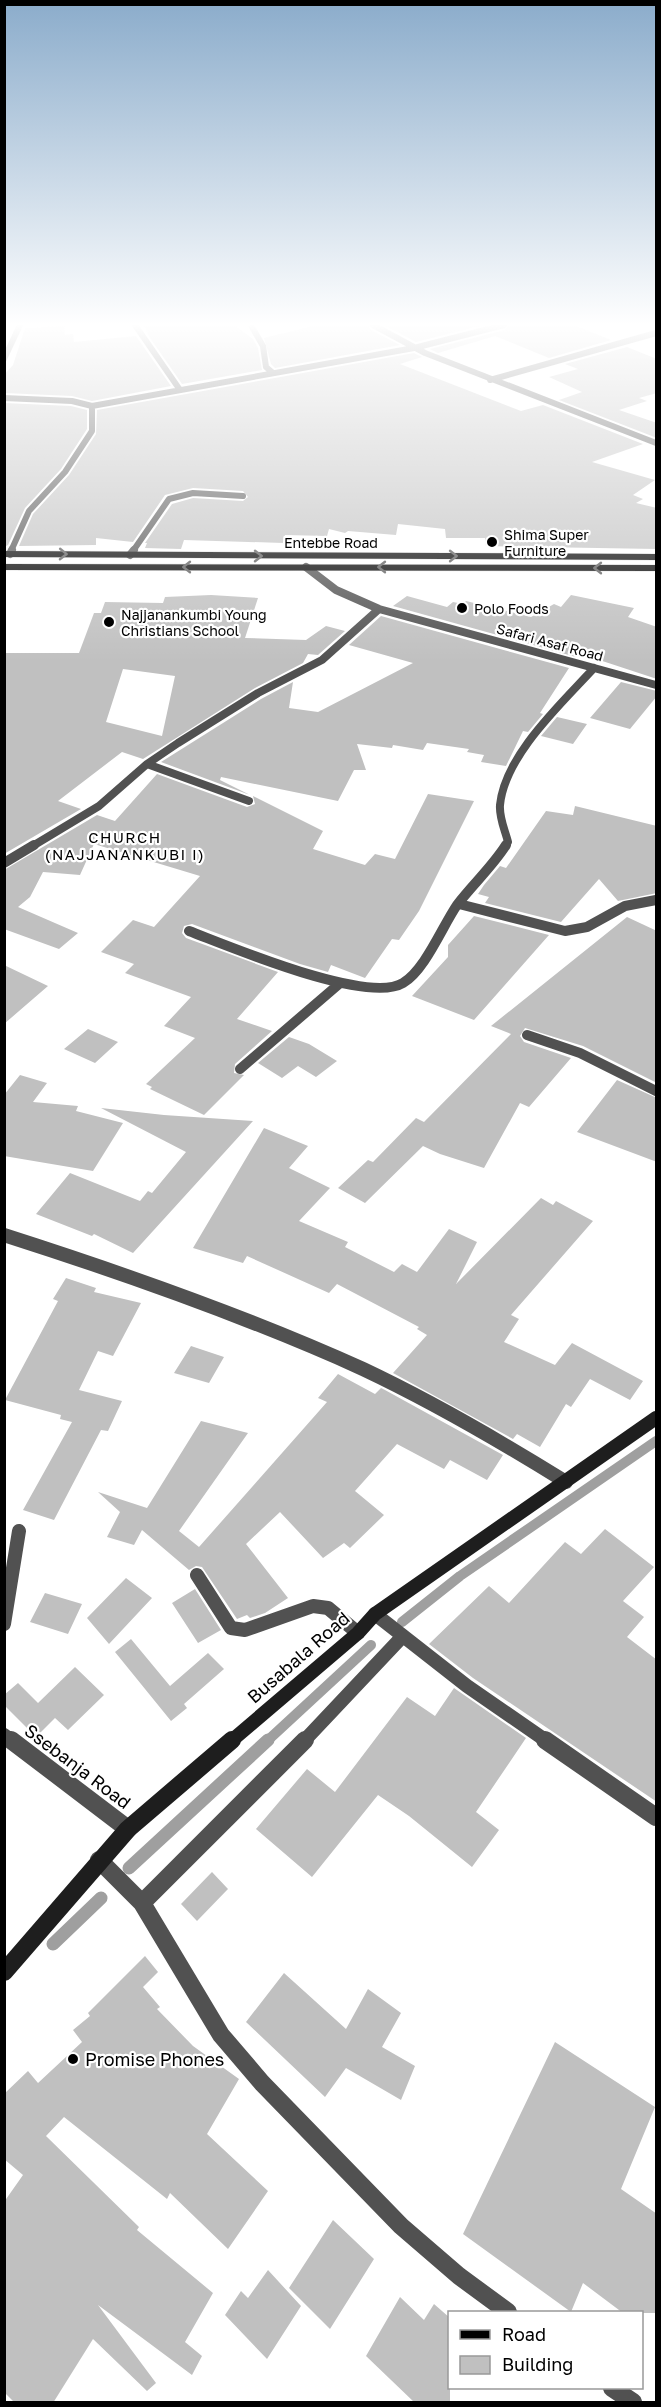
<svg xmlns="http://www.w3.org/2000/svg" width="661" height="2407" viewBox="0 0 661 2407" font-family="'Golos Text',sans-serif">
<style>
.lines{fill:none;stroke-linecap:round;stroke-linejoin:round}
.stream-far1{stroke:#9f9f9f;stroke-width:10}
.stream{stroke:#9f9f9f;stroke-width:13}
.building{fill:#c0c0c0;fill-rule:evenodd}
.primary-casing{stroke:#dbdbdb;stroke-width:1}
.street-far4{stroke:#515151;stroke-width:6}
.street-far3{stroke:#515151;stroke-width:8}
.street-far2{stroke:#515151;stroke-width:10}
.street-far1{stroke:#515151;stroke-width:14}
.street{stroke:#515151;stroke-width:18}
.secondary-far1{stroke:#1e1e1e;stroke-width:14}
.secondary{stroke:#1e1e1e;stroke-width:18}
.primary{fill:#000;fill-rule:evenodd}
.oneway{stroke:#595959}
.poi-dot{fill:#000;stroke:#fff;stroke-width:2}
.labels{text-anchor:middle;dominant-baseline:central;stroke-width:4.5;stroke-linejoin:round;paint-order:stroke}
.far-poi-label{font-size:14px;fill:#000;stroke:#fff;text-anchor:start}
.far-street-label{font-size:14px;fill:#000;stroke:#fff}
.far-quarter-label{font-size:15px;letter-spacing:1.5px;fill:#000;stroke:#fff}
.near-street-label{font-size:18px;fill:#000;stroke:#fff}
.near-poi-label{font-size:18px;fill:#000;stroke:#fff;text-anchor:start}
</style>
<rect width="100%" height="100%" fill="#fff"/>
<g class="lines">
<path class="stream-far1" d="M 402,1622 L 460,1576 L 656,1441
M 266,1742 L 371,1645"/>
<path class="stream" d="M 129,1868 L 268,1740
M 53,1944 L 101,1898"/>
</g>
<path class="building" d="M 144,325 L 234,325 L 253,339 L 258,348 L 262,370 L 182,384 L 148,335 Z
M 317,325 L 368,325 L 371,330 L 400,345 L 275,368 L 271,364 L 264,338 Z
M 384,325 L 483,325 L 416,342 Z
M 509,325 L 574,325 L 611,340 L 549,358 L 495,336 L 438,353 L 430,349 L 505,330 Z
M 64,326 L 65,335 L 73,334 L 74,342 L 136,336 L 171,386 L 92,401 L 72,396 L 4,393 L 4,375 L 13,365 L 25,328 Z
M 627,347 L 657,359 L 657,393 L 639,398 L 647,401 L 619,410 L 657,423 L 657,438 L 559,400 L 582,392 L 549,377 L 578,369 L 565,364 Z
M 414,353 L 422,357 L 400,364 L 521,411 L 543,405 L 643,444 L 592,462 L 655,480 L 633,495 L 643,499 L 636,503 L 657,508 L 657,549 L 486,546 L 485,538 L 446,538 L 445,529 L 398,524 L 396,535 L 348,531 L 345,533 L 329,529 L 327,536 L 285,535 L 283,543 L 184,540 L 181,549 L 145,548 L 147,543 L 145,543 L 172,504 L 193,498 L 243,501 L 248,497 L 243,491 L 193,488 L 165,495 L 133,542 L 96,538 L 96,545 L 19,546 L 33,514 L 69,475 L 96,434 L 97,410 Z
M 4,403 L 71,406 L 87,410 L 87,429 L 61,469 L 25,508 L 8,545 L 4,547 Z
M 211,595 L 258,598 L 245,638 L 306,640 L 326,626 L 345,631 L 318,655 L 308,654 L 303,663 L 255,688 L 143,759 L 122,752 L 58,801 L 81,809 L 4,854 L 4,653 L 79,653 L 94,613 L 101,613 L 105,602 L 163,603 L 165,597 ZM 123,669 L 175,676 L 162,736 L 106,722 Z
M 571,595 L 634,608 L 628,617 L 657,627 L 657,679 L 578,653 L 576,657 L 393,606 L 407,596 L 447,607 L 453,602 L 463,604 L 466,601 L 531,617 L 554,604 L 561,607 Z
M 381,616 L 569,668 L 540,713 L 543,714 L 528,732 L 523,731 L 506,766 L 481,762 L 484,755 L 467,752 L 469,749 L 427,743 L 423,750 L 393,745 L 392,748 L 357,744 L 366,770 L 354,770 L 338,801 L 221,777 L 220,780 L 250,795 L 161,762 L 261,699 L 293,682 L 289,708 L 318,712 L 413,663 L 349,645 Z
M 621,682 L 657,691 L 657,696 L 630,729 L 590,718 Z
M 557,717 L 587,724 L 573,744 L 541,736 Z
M 157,774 L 247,807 L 255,804 L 253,796 L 323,831 L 313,849 L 365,865 L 375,854 L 395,859 L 428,794 L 474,801 L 419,911 L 399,940 L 392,939 L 365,978 L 331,965 L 328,972 L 300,964 L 192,924 L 184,926 L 182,933 L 186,938 L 278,972 L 237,1019 L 272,1031 L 235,1064 L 234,1073 L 244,1075 L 204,1115 L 150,1089 L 152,1087 L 146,1084 L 195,1038 L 164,1026 L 191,997 L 125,973 L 134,964 L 101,952 L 133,920 L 154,927 L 200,876 L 94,844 L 80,875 L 43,872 L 30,897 L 18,907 L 78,933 L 59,949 L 4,929 L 4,870 L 97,815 L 115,821 Z
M 575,806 L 657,826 L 657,893 L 618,901 L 599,879 L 561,922 L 485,903 L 489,897 L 478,894 L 484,885 L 500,866 L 506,868 L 546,811 L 573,815 Z
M 474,916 L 549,935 L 474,1020 L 412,996 L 448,957 L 448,945 Z
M 627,917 L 657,931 L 657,1083 L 583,1046 L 525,1028 L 520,1036 L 524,1042 L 571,1058 L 529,1107 L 520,1103 L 484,1168 L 440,1154 L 423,1146 L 365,1203 L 338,1188 L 368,1160 L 373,1162 L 416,1118 L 424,1122 L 511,1034 L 491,1026 Z
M 4,965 L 48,986 L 4,1024 Z
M 88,1029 L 118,1042 L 95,1063 L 64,1049 Z
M 289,1037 L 309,1044 L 337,1061 L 316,1077 L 298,1066 L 282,1078 L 258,1063 Z
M 20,1075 L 47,1083 L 33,1102 L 78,1106 L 76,1111 L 123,1123 L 93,1171 L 4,1156 L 4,1095 Z
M 617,1080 L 657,1098 L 657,1162 L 577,1132 Z
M 101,1108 L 164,1115 L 253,1121 L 133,1253 L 94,1234 L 92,1236 L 36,1214 L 70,1173 L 140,1201 L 148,1191 L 152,1193 L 186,1152 Z
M 264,1128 L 308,1146 L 289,1168 L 330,1188 L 299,1221 L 348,1242 L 345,1247 L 394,1272 L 402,1264 L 417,1272 L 449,1229 L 477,1242 L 456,1284 L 541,1198 L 553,1205 L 556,1201 L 593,1221 L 511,1315 L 519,1319 L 504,1342 L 555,1365 L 572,1343 L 643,1381 L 630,1400 L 590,1379 L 571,1407 L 566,1404 L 540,1447 L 517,1434 L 513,1439 L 393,1373 L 427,1335 L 417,1329 L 419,1327 L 337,1284 L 329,1293 L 247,1256 L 243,1263 L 193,1248 Z
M 66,1278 L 96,1288 L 94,1292 L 141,1303 L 113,1356 L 98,1351 L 79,1390 L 122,1401 L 108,1431 L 101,1430 L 54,1520 L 23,1510 L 72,1422 L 60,1419 L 61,1415 L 5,1400 L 58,1301 L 53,1299 Z
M 191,1346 L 224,1357 L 209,1383 L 174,1373 Z
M 338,1374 L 375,1394 L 381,1388 L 385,1390 L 503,1455 L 487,1480 L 450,1460 L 444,1469 L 397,1444 L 355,1491 L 384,1515 L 350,1548 L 344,1543 L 323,1558 L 280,1512 L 246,1544 L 288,1598 L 265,1613 L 250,1618 L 247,1615 L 237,1619 L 202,1567 L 196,1566 L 189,1570 L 142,1530 L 134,1545 L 107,1537 L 120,1512 L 98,1492 L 147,1508 L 201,1421 L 248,1433 L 179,1531 L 199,1547 L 327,1402 L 318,1398 Z
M 605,1529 L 654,1567 L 623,1601 L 644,1617 L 627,1637 L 657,1660 L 657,1802 L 473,1678 L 429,1644 L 489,1586 L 509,1603 L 565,1542 L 581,1554 Z
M 126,1578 L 152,1598 L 109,1644 L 87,1618 Z
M 195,1589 L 221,1630 L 198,1643 L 172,1603 Z
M 45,1593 L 82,1604 L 68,1634 L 30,1622 Z
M 131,1639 L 170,1686 L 208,1653 L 224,1669 L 184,1704 L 187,1708 L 171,1721 L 115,1652 Z
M 75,1667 L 104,1695 L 68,1730 L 55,1718 L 36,1737 L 4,1705 L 4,1695 L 18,1683 L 38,1703 Z
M 454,1688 L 526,1738 L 476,1812 L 499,1830 L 472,1867 L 409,1816 L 378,1795 L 312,1877 L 256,1829 L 307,1769 L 335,1792 L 407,1697 L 435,1716 Z
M 212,1872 L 228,1889 L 197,1921 L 181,1904 Z
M 145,1956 L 158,1972 L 143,1987 L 160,2007 L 157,2009 L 193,2046 L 239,2079 L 207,2134 L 268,2191 L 228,2249 L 170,2193 L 167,2199 L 64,2117 L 46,2136 L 139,2227 L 137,2230 L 213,2293 L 185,2342 L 202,2356 L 192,2375 L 98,2305 L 156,2383 L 147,2391 L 93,2339 L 53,2403 L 15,2403 L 4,2392 L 4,2202 L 23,2175 L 4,2159 L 4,2094 L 28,2071 L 38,2083 L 82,2042 L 73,2030 L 90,2016 L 88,2013 Z
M 284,1973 L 346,2029 L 368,1989 L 401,2013 L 382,2047 L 415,2066 L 401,2100 L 346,2068 L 325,2097 L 246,2022 Z
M 555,2042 L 655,2107 L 621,2189 L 657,2214 L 657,2313 L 623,2313 L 583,2283 L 571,2312 L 463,2234 Z
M 333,2220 L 374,2259 L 330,2329 L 289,2288 Z
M 268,2270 L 301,2306 L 267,2359 L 225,2315 L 241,2291 L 248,2298 Z
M 400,2297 L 424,2320 L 434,2304 L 450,2318 L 450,2403 L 415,2403 L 366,2356 Z"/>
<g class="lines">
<defs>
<path id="primary" d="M 4,551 L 656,554 L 656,560 L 4,557 Z
M 4,564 L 656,565 L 656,571 L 4,570 Z"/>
</defs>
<use href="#primary" class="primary-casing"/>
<path class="street-far4" d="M 135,325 L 180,390
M 373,325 L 425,353 L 656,443
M 252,327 L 263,346 L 266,367 L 273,373
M 4,359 L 20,325
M 490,380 L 656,333
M 4,398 L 72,401 L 92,406 L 414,348 L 504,325
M 11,551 L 29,511 L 65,472 L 92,431 L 92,406
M 133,551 L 169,499 L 193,493 L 243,496"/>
<path class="street-far3" d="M 10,554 L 12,550
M 130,555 L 134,550
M 306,567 L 336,590 L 379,609 L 656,685
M 147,764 L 249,801
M 31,847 L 99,806 L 147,764 L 178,743 L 258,693 L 322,660 L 379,609
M 505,847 L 508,842 C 505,830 499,818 500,805 C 505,755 561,704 594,668"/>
<path class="street-far2" d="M 4,863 L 34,845
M 459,904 L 565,931 L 587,927 L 625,906 L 656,900
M 189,931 C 229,946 367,1005 403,983 C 425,970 442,927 457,905 C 473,884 492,867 506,845
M 527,1035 L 580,1053 L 656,1091
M 240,1069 L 339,984"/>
<path class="street-far1" d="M 4,1235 C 126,1274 246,1316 363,1369 C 433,1402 500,1441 566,1482
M 197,1575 L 231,1628 L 245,1630 L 313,1606 L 328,1608 L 358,1633
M 375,1614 L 467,1686 L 548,1742
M 4,1624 L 19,1531
M 4,1735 L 13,1742
M 303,1742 L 402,1637"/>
<path class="street" d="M 11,1740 L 128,1829
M 545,1740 L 656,1817
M 99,1860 L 142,1903 L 221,2035 L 262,2083 L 401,2226 L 459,2276 L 508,2312
M 142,1903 L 305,1740
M 612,2388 L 633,2402"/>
<path class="secondary-far1" d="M 230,1742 L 358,1633 L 375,1614 L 656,1418"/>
<path class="secondary" d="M 4,1972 L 128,1829 L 232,1740"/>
<use href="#primary" class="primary"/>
</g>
<defs><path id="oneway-chevron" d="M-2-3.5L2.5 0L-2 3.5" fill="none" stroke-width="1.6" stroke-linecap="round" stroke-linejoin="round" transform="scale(1.5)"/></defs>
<g class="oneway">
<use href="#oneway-chevron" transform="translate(63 554) rotate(1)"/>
<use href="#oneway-chevron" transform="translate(258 556)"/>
<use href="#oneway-chevron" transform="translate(453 556)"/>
<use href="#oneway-chevron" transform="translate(187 567) rotate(-180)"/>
<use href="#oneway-chevron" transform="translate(382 567) rotate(-180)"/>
<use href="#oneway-chevron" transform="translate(598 568) rotate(-180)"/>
</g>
<linearGradient id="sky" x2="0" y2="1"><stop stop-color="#8baccb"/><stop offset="0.49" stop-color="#fff"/><stop offset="1" stop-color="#fff" stop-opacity="0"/></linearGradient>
<rect width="661" height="662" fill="url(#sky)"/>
<g class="poi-dot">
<circle cx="492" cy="542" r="6"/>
<circle cx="462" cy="608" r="6"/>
<circle cx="109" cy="622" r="6"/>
<circle cx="73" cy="2059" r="6"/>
</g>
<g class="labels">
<g class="far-poi-label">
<text x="504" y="534">Shima Super<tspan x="504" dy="16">Furniture</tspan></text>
<text x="474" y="608">Polo Foods</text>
<text x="121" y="614">Najjanankumbi Young<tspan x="121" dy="16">Christians School</tspan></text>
</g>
<g class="far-street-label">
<text x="331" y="542">Entebbe Road</text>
<text transform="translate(550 642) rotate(15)">Safari Asaf Road</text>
</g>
<g class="far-quarter-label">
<text x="125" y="837">CHURCH<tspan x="125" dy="17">(NAJJANANKUBI I)</tspan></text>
</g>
<g class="near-street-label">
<text transform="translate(298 1657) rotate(-41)">Busabala Road</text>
<text transform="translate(78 1766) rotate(37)">Ssebanja Road</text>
</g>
<g class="near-poi-label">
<text x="85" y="2059">Promise Phones</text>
</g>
</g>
<rect width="661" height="2407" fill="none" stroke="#000000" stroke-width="12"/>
<rect x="448" y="2311" width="195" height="78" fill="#ffffff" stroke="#999999" stroke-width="1.5"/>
<rect x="460" y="2330" width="30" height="9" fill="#000000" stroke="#999999" stroke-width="1.5"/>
<text x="502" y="2341" font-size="18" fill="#000000">Road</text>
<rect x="460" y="2356" width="30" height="18" fill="#c0c0c0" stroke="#999999" stroke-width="1.5"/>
<text x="502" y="2371" font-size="18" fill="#000000">Building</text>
</svg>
